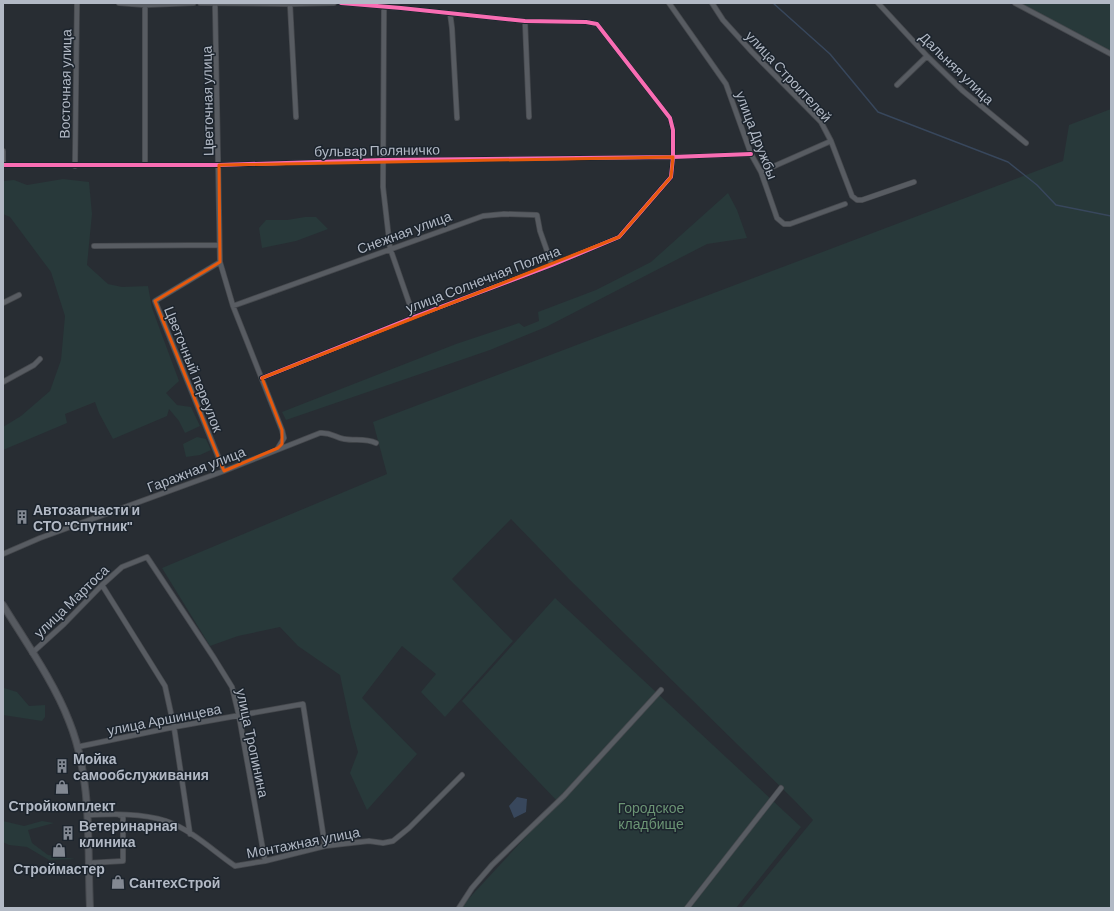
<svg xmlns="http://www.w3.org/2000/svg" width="1114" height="911" viewBox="0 0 1114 911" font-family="Barlow,sans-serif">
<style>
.green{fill:#28393a}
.water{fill:#38475c}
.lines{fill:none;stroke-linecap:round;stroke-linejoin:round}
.stream{stroke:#38475c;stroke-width:1.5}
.street-casing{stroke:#46494e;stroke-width:6}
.secondary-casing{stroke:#46494e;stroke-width:8}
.street{stroke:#585c62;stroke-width:4.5}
.secondary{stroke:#565a60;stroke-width:6}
.cycleway-casing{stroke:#1c242d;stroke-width:6}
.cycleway{stroke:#f96db3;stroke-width:4}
.marked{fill:none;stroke:#e8590c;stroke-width:3;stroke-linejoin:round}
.labels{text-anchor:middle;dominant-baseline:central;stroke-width:3;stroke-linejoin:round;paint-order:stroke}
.street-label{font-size:14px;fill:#b2b9c5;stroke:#1c242d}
.poi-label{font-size:14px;font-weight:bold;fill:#b2b9c5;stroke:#1c242d;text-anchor:start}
.park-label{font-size:14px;fill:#6b9474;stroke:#1c242d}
</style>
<rect width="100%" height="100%" fill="#282d33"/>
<path class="green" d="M 1025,3 L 1111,3 L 1111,51 L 1023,6 Z
M 1111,109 L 1111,908 L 741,908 L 813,820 L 795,801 L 570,580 L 511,519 L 452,579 L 513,641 L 445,717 L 421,692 L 436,674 L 402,646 L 362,698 L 417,754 L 367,810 L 350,773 L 358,752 L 351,727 L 340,675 L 298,646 L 280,627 L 238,636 L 210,646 L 162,568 L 387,474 L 373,422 L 1063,161 L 1069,125 Z
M 63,179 L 89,182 L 92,214 L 87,265 L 108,284 L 122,287 L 148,286 L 152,308 L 179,381 L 166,393 L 177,405 L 191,407 L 200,426 L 185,433 L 179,421 L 169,409 L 167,416 L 113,439 L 99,413 L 95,402 L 65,414 L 67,423 L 3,450 L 3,427 L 21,416 L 50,391 L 61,360 L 65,316 L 51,272 L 10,217 L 3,214 L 3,181 L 14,180 L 27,185 Z
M 728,193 L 737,210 L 747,238 L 707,244 L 546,327 L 490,350 L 286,420 L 282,412 L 456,344 L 519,323 L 524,327 L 539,321 L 538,312 L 596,290 L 651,262 Z
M 305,217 L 316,217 L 328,229 L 296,241 L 262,248 L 259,228 L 266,220 L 287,220 Z
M 197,437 L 206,439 L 211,450 L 200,455 L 186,457 L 183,444 Z
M 555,598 L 801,827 L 736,908 L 460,908 L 558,802 L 462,701 Z
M 4,688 L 17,692 L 29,706 L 45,705 L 45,717 L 42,721 L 3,715 L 3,689 Z
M 3,821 L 24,826 L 42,821 L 54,823 L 28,830 L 32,843 L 48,855 L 75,859 L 49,860 L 27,847 L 9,845 L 3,842 Z"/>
<path class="water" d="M 517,797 L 527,799 L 526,812 L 514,818 L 509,806 Z"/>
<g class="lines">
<path class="stream" d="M 773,3 L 830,54 L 878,112 L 1008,162 L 1037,185 L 1056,205 L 1111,216"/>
<defs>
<path id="street" d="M 119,3 L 145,5 L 194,3
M 200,3 L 290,4 L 334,3
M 215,3 L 220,262 L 233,306 L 282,430 L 284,438 L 278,448
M 384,3 L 383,187 L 390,248 L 414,317
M 669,3 L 726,84 L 751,154 L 761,172 L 777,218 L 784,224 L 790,224 L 845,204
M 712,3 L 723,20 L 752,52 L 821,122 L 831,141 L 852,196 L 857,200 L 862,200 L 914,182
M 878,3 L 927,56 L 963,91 L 1026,143
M 1015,3 L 1111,54
M 290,4 L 296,117
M 145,5 L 145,165
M 450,13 L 452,28 L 457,118
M 525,21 L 529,117
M 897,85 L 927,56
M 3,151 L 3,165
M 3,165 L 219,165 L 383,160 L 673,157 L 751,154
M 75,166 L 77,3
M 761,172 L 831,141
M 94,246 L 219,245
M 220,262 L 155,301 L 224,471
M 3,303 L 19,295
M 233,306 L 483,216 L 504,214 L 537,215 L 540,231 L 552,265
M 262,378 L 414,317 L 552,265 L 619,237 L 671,177 L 673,157 L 673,130 L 670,118 L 597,24 L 586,22 L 525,21 L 401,8 L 341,3
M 3,382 L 34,365 L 40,359
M 3,554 L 40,538 L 224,471 L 320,433 C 332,432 335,438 344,439 C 355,441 366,438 376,443
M 102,585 L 165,686 L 174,727 L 190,834
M 32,653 L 64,624 L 102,585 L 122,567 L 147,557 L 214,658 L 232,687 L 239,716 L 265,861
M 77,747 L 174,727 L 303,704 L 325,846
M 87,815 C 112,814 142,813 166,821 C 192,830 213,851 235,866 L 265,861 L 325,846 L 369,841 L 383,843 L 393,841 L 409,828 L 462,775
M 88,863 L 123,861 L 123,816 L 119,815
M 459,908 L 472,888 L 492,865 L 564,796 L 661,690
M 687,908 L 781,788"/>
<path id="secondary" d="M 3,605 C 25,641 54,682 69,721 C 93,780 87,846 90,908"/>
</defs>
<use href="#street" class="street-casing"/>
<use href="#secondary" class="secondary-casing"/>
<use href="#street" class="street"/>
<use href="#secondary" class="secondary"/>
<defs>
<path id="cycleway" d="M 3,165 L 219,165 L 383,160 L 673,157 L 751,154
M 262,378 L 414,317 L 552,265 L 619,237 L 671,177 L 673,157 L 673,130 L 670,118 L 597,24 L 586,22 L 525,21 L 401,8 L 341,3"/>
</defs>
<use href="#cycleway" class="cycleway-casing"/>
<use href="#cycleway" class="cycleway"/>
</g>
<path class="marked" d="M 673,157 L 671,177 L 619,237 L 262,378 L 282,430 L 282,444 L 278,448 L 224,471 L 155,301 L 220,262 L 219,165 Z"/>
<defs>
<symbol id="building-bare" viewBox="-9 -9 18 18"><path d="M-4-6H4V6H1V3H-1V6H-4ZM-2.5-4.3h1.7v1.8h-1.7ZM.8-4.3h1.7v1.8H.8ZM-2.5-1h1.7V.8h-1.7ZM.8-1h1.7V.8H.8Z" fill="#828892" stroke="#1c242d" stroke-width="2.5" paint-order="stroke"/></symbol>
<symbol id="shop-bare" viewBox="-9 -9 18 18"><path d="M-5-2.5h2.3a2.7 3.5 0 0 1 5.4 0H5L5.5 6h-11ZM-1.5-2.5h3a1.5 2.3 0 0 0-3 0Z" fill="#828892" stroke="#1c242d" stroke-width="2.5" paint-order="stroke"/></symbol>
</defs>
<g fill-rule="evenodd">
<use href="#building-bare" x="12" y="507" width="20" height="20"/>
<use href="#building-bare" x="52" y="756" width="20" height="20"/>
<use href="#shop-bare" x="52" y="777" width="20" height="20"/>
<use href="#building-bare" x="58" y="823" width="20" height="20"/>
<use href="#shop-bare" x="49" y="840" width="20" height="20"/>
<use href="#shop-bare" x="108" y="872" width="20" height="20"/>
</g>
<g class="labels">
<g class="street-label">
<text transform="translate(957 68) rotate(44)">Дальняя улица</text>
<text transform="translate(789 76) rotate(47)">улица Строителей</text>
<text transform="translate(65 84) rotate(-89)">Восточная улица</text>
<text transform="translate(207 101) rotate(-91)">Цветочная улица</text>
<text transform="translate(757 135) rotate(69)">улица Дружбы</text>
<text transform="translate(377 150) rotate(-1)">бульвар Поляничко</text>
<text transform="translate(404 232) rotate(-20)">Снежная улица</text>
<text transform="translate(483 279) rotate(-21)">улица Солнечная Поляна</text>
<text transform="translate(194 369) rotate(68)">Цветочный переулок</text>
<text transform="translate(196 469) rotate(-21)">Гаражная улица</text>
<text transform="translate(71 601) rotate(-44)">улица Мартоса</text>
<text transform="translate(164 719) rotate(-11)">улица Аршинцева</text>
<text transform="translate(253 743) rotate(78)">улица Тропинина</text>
<text transform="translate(303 842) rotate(-11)">Монтажная улица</text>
</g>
<g class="poi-label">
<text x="33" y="509">Автозапчасти и<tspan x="33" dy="16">СТО "Спутник"</tspan></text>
<text x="73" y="758">Мойка<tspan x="73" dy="16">самообслуживания</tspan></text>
<text x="62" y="805" text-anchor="middle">Стройкомплект</text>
<text x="79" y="825">Ветеринарная<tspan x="79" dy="16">клиника</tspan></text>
<text x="59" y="868" text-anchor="middle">Строймастер</text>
<text x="129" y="882">СантехСтрой</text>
</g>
<g class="park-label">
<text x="651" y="807">Городское<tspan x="651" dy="16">кладбище</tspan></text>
</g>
</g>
<rect width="1114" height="911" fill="none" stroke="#b2b9c5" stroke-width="8"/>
</svg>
